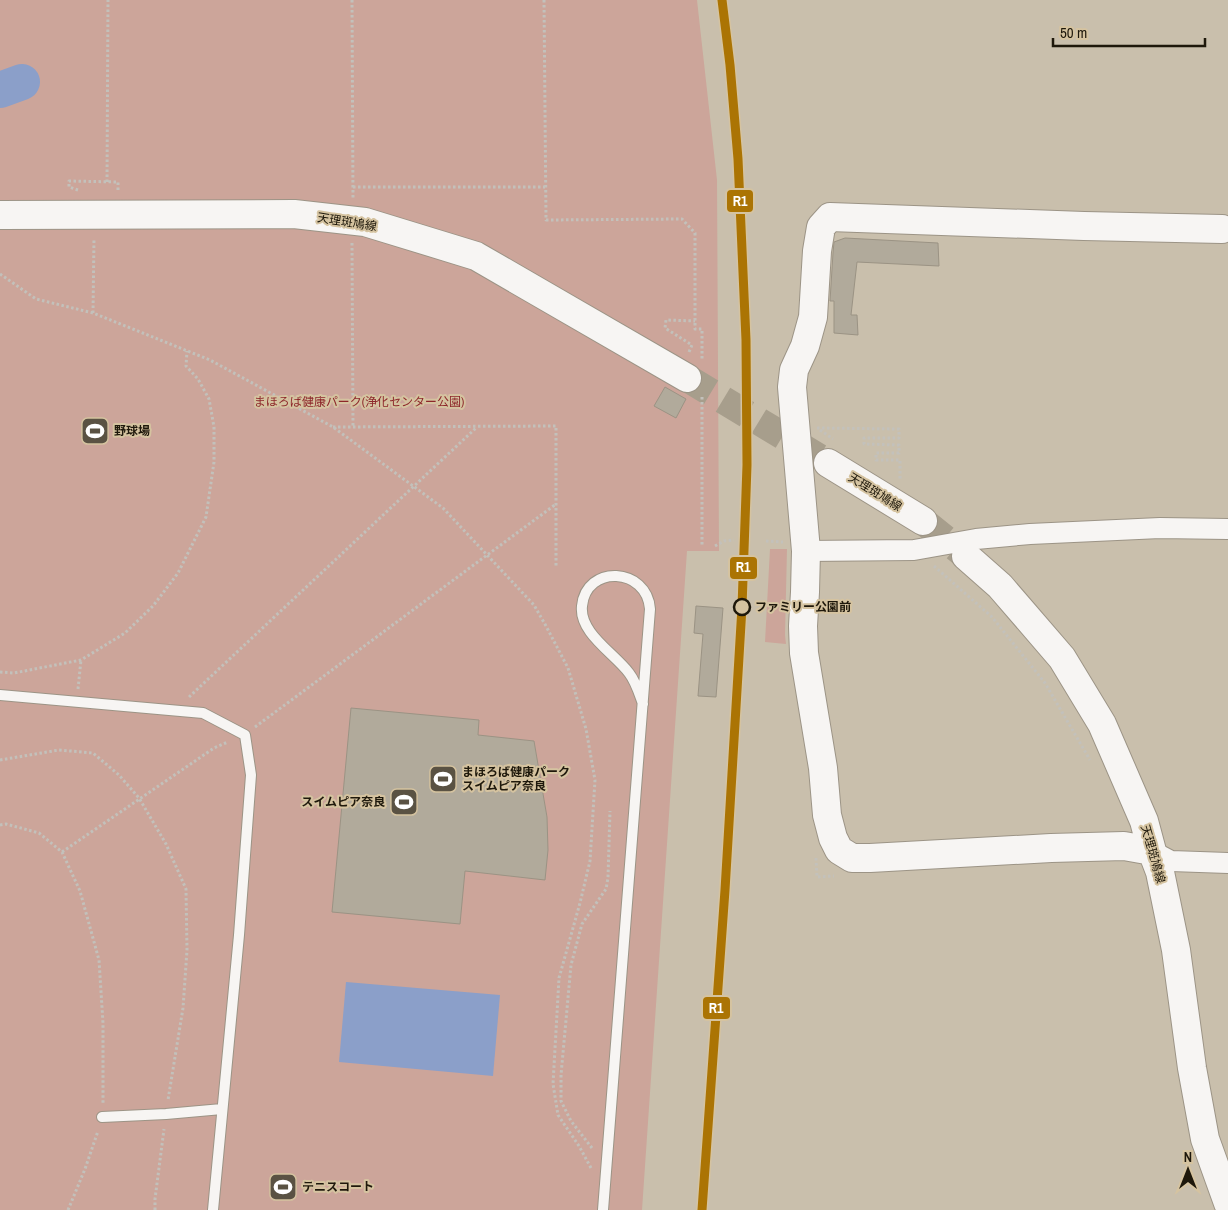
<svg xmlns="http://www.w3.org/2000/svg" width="1228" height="1210" viewBox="0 0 1228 1210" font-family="'Archivo Narrow','Noto Sans JP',sans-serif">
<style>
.green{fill:#cca59a}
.water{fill:#8b9fc9}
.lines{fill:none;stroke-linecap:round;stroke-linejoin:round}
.river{stroke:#8b9fc9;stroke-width:36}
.building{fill:#b1aa9b;stroke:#9b9384}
.secondary-tunnel{stroke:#a79e8c;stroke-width:28;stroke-dasharray:28 14;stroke-linecap:butt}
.lane-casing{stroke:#9c9486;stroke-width:12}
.street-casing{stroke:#9c9486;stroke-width:22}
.secondary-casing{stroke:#9c9486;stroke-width:30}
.path{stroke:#c3c1bb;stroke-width:3;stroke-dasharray:2.5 2.5;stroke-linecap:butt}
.lane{stroke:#f7f5f3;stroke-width:10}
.street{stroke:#f7f5f3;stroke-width:20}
.secondary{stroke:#f7f5f3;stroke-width:28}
.rail-1-casing{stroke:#d5c3a0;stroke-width:12}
.rail-1{stroke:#ab7404;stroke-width:9}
.stop-dot{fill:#d5c3a0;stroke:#1e180b;stroke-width:2.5}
.labels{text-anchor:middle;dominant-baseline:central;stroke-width:4;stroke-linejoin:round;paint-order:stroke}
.street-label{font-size:12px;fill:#1e180b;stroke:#d5c3a0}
.park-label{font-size:12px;fill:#8d272a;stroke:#d5c3a0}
.poi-label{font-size:12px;font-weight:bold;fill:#1e180b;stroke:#d5c3a0;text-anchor:start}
.stop-label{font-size:12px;font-weight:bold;fill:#1e180b;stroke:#d5c3a0;text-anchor:start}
.line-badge{stroke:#d5c3a0;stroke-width:2}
.badge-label{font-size:14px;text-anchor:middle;font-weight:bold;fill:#fff}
</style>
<rect width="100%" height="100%" fill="#c9bfac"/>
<path class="green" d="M 0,0 L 697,0 L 717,180 L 719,551 L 687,551 L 642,1210 L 0,1210 Z
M 770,549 L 787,549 L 785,635 L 786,644 L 765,642 Z"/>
<path class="water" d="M 346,982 L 500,995 L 493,1076 L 339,1062 Z"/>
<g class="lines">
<path class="river" d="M 0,90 L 22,82"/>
</g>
<path class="building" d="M 845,238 L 938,243 L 939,266 L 857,262 L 851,315 L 857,315 L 858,335 L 834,333 L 834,301 L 830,301 L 833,253 L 834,242 Z
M 665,387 L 686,399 L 676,418 L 654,406 Z
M 696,606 L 723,608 L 716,697 L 698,696 L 703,634 L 694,633 Z
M 351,708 L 479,720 L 478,735 L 534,741 L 547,817 L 548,850 L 545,880 L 465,871 L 460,924 L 332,912 Z"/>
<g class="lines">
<path class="secondary-tunnel" d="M 687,378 L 828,463
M 923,521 L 966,556"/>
<defs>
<path id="lane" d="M 0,695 L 203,713 L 245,735 L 251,775 L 239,935 L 213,1210
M 102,1117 L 166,1114 L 222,1109
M 603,1210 L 650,609 C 647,567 586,564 582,606 C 579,633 614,653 629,673 C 636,682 639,693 643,704"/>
<path id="street" d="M 806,551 L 914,550 L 976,539 L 1030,534 L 1160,528 L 1228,529
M 1152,851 L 1171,861 L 1228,863"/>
<path id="secondary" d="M 0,215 L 294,214 L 365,222 L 476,256 L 687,378
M 828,463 L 923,521
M 966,556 L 1000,586 L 1062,658 L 1102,724 L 1144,821 L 1152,851 L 1160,872 L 1176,950 L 1192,1068 L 1205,1139 L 1228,1203
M 1152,851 L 1124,846 L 1051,848 L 870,858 L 852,858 L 839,850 L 833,838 L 827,815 L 823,768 L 804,653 L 803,626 L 805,592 L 806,551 L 792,387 L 794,370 L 805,346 L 813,317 L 817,251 L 821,227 L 830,217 L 1084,226 L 1222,229"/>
</defs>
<use href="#lane" class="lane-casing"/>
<use href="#street" class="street-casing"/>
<use href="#secondary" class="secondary-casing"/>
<path class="path" d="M 352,0 L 353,199
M 544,0 L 546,220 L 682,219 L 695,233 L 695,329 L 702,329 L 702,360
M 107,182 L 108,0
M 353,187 L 545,187
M 78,190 L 69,187 L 69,181 L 118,182 L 118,191
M 352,243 L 353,427
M 0,274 L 36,299 L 93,313 L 210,360 L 333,427 L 443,508 L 534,605 L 546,626 L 568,668 L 586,729 L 595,780 L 590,861 L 580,903 L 559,978 L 553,1084 L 558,1115 L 579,1146 L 591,1168
M 93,313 L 94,238
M 689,352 L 692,345 L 665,328 L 666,320 L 695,321
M 702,397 L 702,546
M 333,427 L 556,426 L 556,568
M 817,428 L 899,429 L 899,438 L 864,438 L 864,444 L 899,445 L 899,453 L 876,453 L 876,460 L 900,460 L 900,479
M 820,430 L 833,439
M 766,541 L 783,542
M 715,546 L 724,541 L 734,540
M 934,566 L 992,617 L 1045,683 L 1090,760
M 0,672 L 14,673 L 81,660 L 125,633 L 153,606 L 178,573 L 206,517 L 214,462 L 214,427 L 209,399 L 198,379 L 186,366 L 187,351
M 78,689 L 81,660
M 189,697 L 477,427
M 255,727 L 556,504
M 0,760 L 59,750 L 93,753 L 119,775 L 139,798 L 166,844 L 186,889 L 187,950 L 183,1008 L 168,1100
M 0,825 L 6,824 L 39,833 L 62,852 L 80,891 L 99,960 L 103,1023 L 103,1103
M 62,852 L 214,748 L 228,742
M 816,858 L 817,877 L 834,876
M 592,1148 L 571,1121 L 561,1101 L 561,1075 L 571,965 L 582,924 L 606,889 L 608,878 L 610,811
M 68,1210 L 85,1169 L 98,1131
M 155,1210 L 155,1199 L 164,1129"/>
<use href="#lane" class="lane"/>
<use href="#street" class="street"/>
<use href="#secondary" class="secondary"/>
<defs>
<path id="rail-1" d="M 702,1210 L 725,890 L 742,607 L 747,465 L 746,340 L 738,159 L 730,65 L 722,0"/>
</defs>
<use href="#rail-1" class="rail-1-casing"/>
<use href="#rail-1" class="rail-1"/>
</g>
<defs>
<symbol id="stadium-square" viewBox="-11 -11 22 22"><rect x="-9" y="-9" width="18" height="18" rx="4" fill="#5a5243" stroke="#d5c3a0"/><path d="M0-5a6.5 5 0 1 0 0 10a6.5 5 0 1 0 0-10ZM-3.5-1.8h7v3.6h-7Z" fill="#fff"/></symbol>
</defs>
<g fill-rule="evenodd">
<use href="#stadium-square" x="79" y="415" width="32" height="32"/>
<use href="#stadium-square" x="427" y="763" width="32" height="32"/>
<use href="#stadium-square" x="388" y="786" width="32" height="32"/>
<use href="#stadium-square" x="267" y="1171" width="32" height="32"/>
</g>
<circle class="stop-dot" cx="742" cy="607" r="8"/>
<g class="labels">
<g class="street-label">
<text transform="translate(347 222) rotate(9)">天理斑鳩線</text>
<text transform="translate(875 492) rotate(32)">天理斑鳩線</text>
<text transform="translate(1153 854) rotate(74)">天理斑鳩線</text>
</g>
<g class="park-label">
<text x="359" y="402">まほろば健康パーク(浄化センター公園)</text>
</g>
<g class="poi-label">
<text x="114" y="431">野球場</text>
<text x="462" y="772">まほろば健康パーク<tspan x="462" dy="14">スイムピア奈良</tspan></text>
<text x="385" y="802" text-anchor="end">スイムピア奈良</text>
<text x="302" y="1187">テニスコート</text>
</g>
<g class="stop-label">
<text x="755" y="607">ファミリー公園前</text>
</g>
</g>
<g class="line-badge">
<rect x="726" y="189" width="28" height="24" rx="5" fill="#ab7404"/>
<rect x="729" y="556" width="29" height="24" rx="5" fill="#ab7404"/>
<rect x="702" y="996" width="29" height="24" rx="5" fill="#ab7404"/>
</g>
<g class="badge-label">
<text x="740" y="206">R1</text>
<text x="743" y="572">R1</text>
<text x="716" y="1013">R1</text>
</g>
<g transform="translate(1188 1170)" stroke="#d5c3a0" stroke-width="4" paint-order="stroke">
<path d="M0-4L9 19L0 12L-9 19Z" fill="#1e180b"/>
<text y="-8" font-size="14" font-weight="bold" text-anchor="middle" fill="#1e180b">N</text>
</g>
<path d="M1053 38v8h152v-8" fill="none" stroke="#1e180b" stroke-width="2.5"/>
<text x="1060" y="38" font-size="15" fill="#1e180b" stroke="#d5c3a0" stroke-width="4" paint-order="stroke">50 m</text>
</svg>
